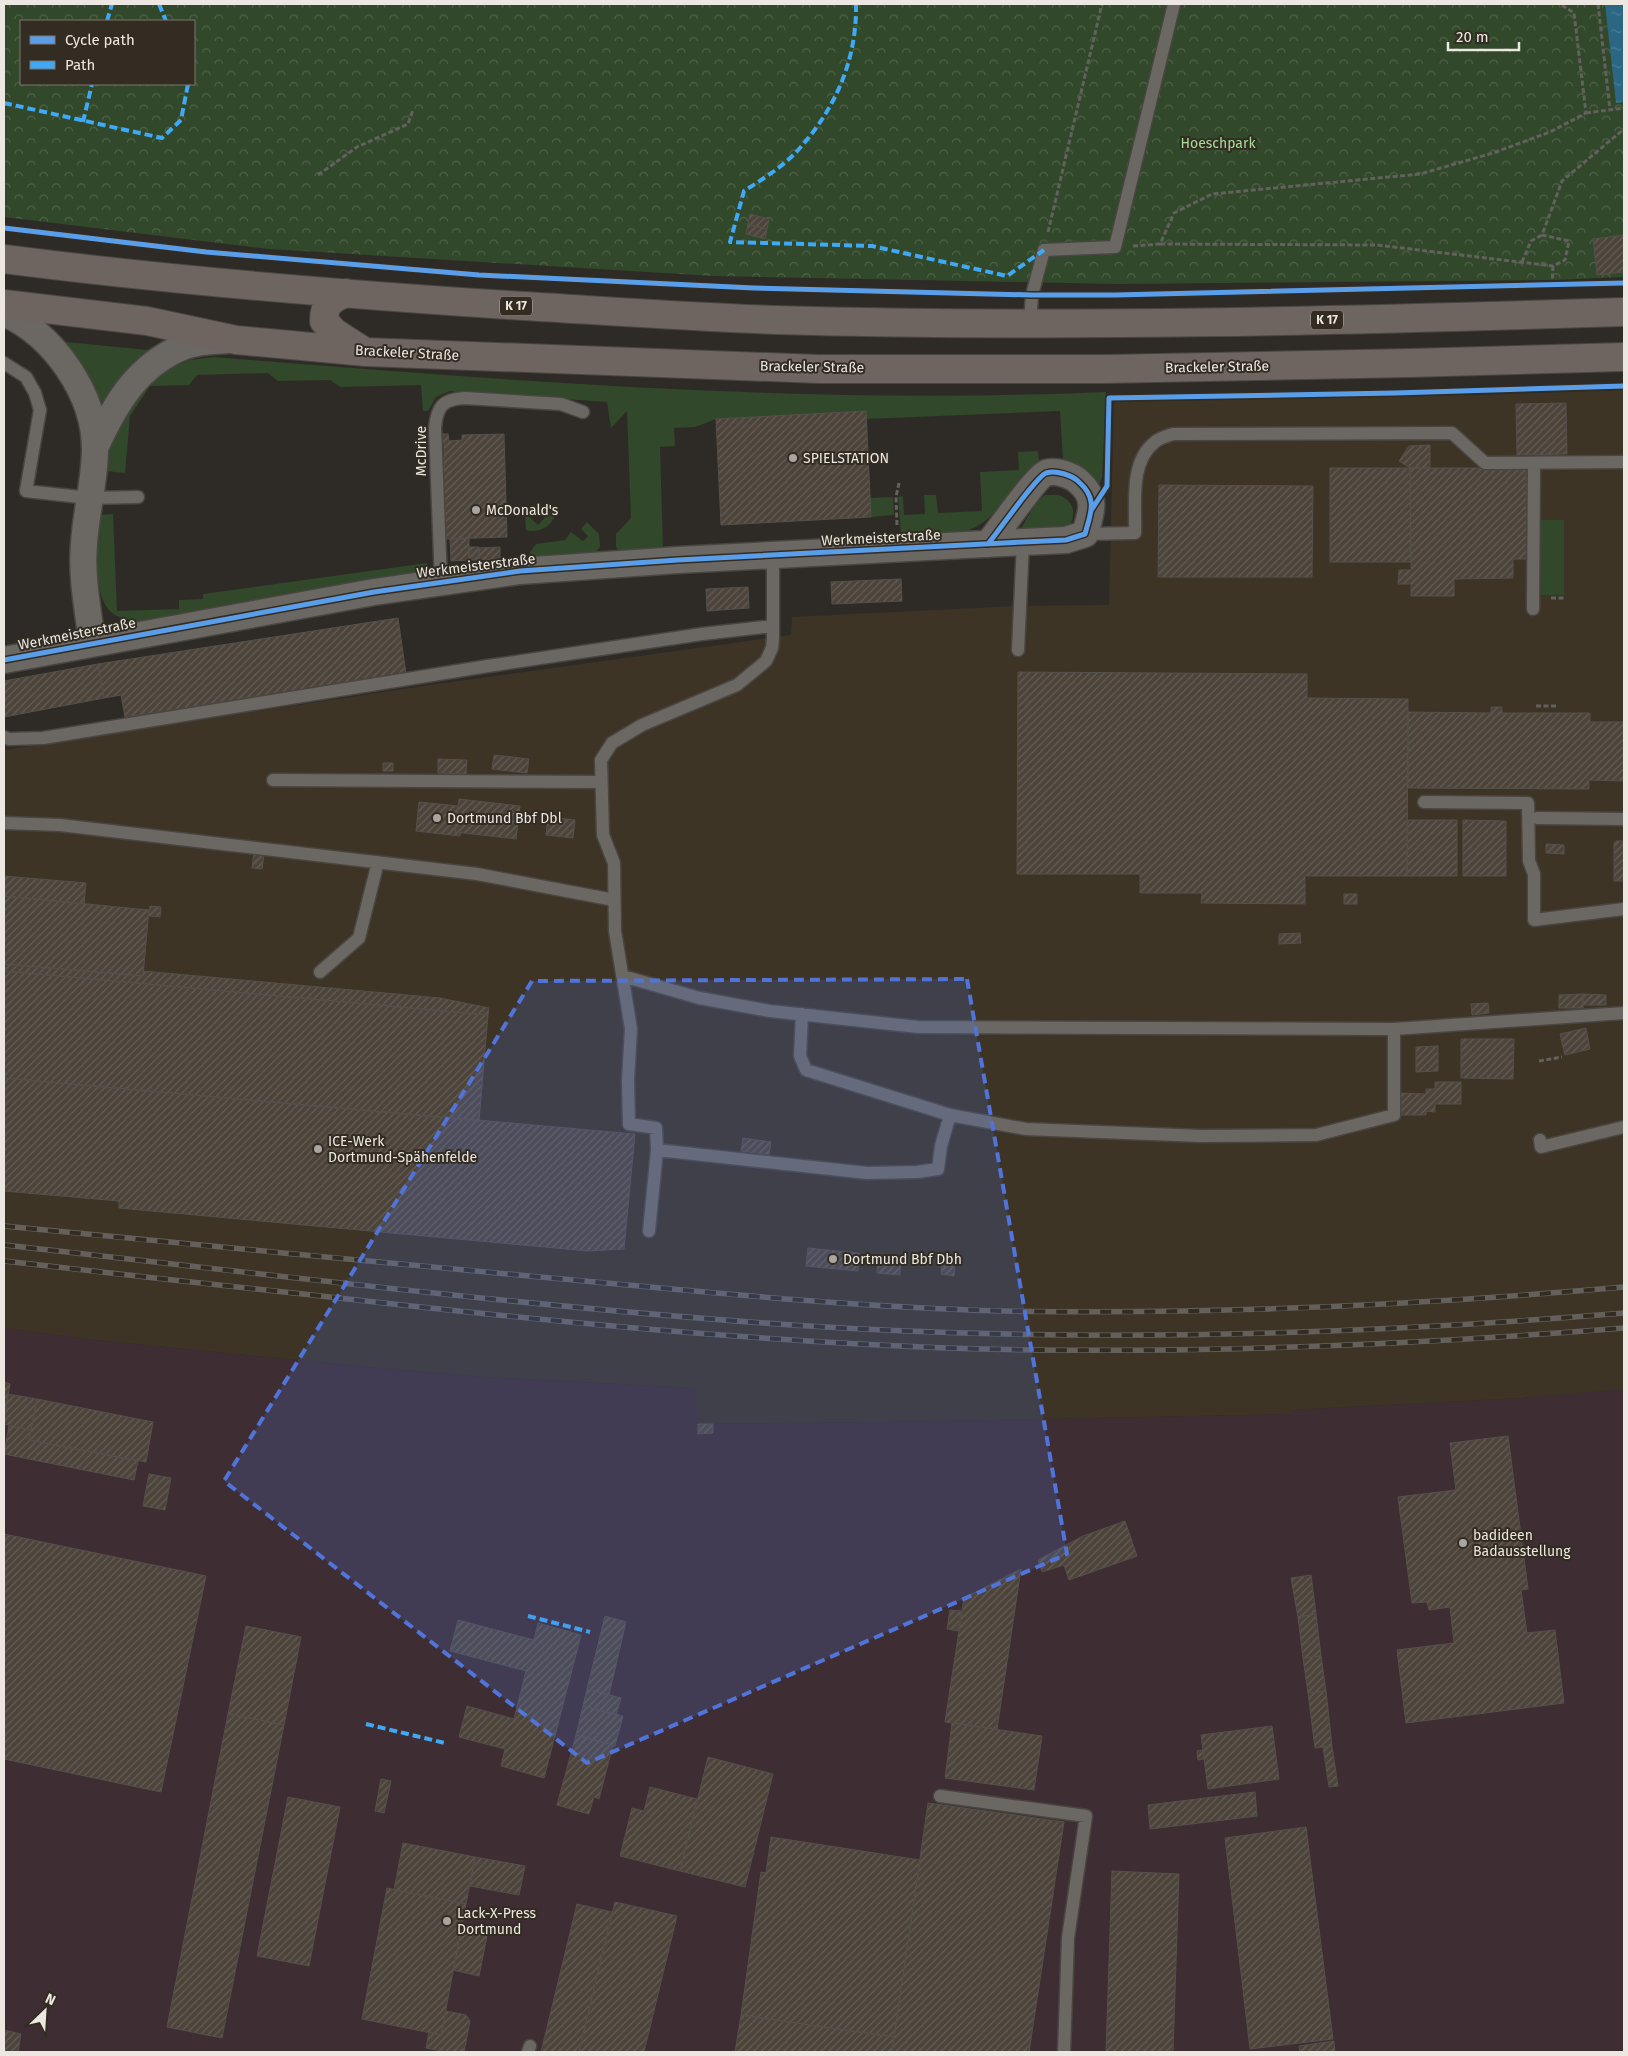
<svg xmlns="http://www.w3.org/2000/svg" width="1628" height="2056" viewBox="0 0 1628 2056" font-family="'Fira Sans',sans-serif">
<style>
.built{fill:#3d3426}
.industrial{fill:#3e2e33}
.grass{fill:#31482a}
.park{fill:url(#park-crowns);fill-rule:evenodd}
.water{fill:url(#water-ripples)}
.building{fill:url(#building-hatch);stroke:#54504c}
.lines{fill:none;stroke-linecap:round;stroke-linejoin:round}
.service-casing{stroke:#494642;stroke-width:15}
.minor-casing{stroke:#494642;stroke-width:29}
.trunk-casing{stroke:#494642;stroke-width:30}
.path{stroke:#63615d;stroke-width:3;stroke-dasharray:5 2.5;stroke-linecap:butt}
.service{stroke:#6b6864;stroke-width:12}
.minor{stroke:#6b6864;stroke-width:26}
.trunk{stroke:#6e6460;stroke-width:28}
.rail-casing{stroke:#64615d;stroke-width:5.5}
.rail{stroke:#322c22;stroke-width:4;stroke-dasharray:11;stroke-linecap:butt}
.quiet{stroke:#3fa9f5;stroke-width:4;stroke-dasharray:8 4;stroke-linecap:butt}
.cycleway-casing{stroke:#322c22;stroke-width:8}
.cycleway{stroke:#5a9eea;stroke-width:5}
.marked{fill:#5174da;fill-opacity:0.2;stroke:#5174da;stroke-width:4;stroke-dasharray:10 6;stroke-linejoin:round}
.poi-dot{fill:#aaa5a0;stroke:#322c22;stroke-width:2}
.labels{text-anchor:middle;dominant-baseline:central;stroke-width:4;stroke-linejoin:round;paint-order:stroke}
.shield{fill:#322c22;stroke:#b4afa8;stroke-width:1}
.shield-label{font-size:12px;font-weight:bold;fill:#ece7e1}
.park-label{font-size:14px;fill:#a5de98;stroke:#322c22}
.street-label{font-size:14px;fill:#ece7e1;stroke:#322c22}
.poi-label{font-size:14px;fill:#ece7e1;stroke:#322c22;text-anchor:start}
</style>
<defs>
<pattern id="park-crowns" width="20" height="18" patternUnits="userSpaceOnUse" patternTransform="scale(1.25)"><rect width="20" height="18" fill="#31482a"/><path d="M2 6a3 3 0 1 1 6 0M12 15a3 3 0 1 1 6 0" fill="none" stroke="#4f6249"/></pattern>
<pattern id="water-ripples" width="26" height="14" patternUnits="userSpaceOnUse" patternTransform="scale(1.25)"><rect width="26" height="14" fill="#2b6782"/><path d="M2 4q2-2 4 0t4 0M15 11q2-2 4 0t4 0" fill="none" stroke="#4a7d93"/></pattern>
<pattern id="building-hatch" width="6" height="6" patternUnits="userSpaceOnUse" patternTransform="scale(1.25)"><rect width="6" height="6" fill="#4c433a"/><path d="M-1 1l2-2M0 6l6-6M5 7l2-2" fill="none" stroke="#665e56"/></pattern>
</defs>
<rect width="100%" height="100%" fill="#2e2b26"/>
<path class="built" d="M 1624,390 L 1624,1390 L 1522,1398 L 1291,1410 L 1291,1414 L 887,1422 L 698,1424 L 694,1388 L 483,1377 L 357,1366 L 86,1339 L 4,1328 L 4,750 L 430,685 L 791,635 L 792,617 L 1020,606 L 1109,605 L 1114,402 L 1478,395 Z"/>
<path class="industrial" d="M 4,1328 L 86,1339 L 357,1366 L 483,1377 L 694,1388 L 699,1424 L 887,1422 L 1291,1414 L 1291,1410 L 1522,1398 L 1624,1389 L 1624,2052 L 4,2052 Z"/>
<path class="grass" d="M 66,342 L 148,350 L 149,351 L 102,402 L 98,400 L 84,369 L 64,346 Z
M 214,357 C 511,381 808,405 1106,392 L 1102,478 L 1099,484 C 1088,469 1081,464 1063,459 L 1060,411 L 866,419 L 865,411 L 716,419 L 695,427 L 674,428 L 675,446 L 660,447 L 663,549 L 619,552 L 616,547 L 616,534 L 631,518 L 627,411 L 611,428 L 607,402 L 450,391 L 436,397 L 428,411 L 423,411 L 421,385 L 340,387 L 330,380 L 278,381 L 268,373 L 197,375 L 189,385 L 150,386 L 130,416 L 125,473 L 105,471 L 113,433 L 147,383 L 169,369 L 190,360 Z
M 1038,451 L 1039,460 C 1035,465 1029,468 1025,473 C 1007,494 995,522 966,531 C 948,536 920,534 901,535 L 898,497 L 903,496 L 904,515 L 925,514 L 924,495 L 936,495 L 938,513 L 982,511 L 980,472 L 1019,470 L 1018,452 Z
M 1045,495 C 1050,495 1057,494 1061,496 C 1078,504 1075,519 1066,531 L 1020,530 L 1036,503 Z
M 893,497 L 894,515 L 871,517 L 870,498 Z
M 554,508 L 556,508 C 556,524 541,534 526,530 L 525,513 L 538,525 Z
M 113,514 L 117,611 L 179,609 L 179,600 L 203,599 L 203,594 L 427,563 L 427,571 L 138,621 C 131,620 122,619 115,615 C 90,600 97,540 98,515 Z
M 1541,520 L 1564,520 L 1564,595 L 1541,595 Z
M 587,522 L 599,534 L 600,547 L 596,552 L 530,557 L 530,552 L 536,544 L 565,540 L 571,532 L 583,541 L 588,536 L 581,529 Z"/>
<path class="park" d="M 4,4 L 1624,4 L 1624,277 L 1553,280 L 1118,284 L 713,276 L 269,249 L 4,217 ZM 21,21 L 194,21 L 194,84 L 21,84 Z"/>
<path class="water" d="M 1605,4 L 1624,4 L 1624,102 L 1616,103 Z"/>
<path class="building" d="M 750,214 L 769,219 L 767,229 L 748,224 Z
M 748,224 L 767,229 L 765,239 L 746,234 Z
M 1624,235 L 1624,272 L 1597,275 L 1593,239 Z
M 1566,403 L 1567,454 L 1517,455 L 1516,404 Z
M 866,411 L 871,517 L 721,525 L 716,419 Z
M 440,434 L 448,434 L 449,441 L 462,440 L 462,435 L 504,434 L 507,537 L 446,539 L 444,482 L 441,481 L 441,469 L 444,469 L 444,443 L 440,442 Z
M 1430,445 L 1430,468 L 1410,468 L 1399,461 L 1409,446 Z
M 1330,468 L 1410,468 L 1411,562 L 1330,562 Z
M 1410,468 L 1526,468 L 1528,559 L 1513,559 L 1513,578 L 1454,579 L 1454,596 L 1411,596 L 1411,584 L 1398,584 L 1399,570 L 1411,570 Z
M 1159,485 L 1313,486 L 1312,577 L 1158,577 Z
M 450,539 L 469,539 L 469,560 L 451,561 Z
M 469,547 L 479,547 L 479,560 L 469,560 Z
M 500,547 L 500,559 L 479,560 L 479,548 Z
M 901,579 L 902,601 L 832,604 L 831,582 Z
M 748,587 L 749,608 L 707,611 L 706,589 Z
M 398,618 L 406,674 L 125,717 L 121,695 L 104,698 L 98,664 Z
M 98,664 L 104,698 L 4,717 L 4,681 Z
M 1018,672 L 1307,674 L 1307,698 L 1408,699 L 1407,876 L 1305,876 L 1305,904 L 1201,903 L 1202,893 L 1140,893 L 1140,874 L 1017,874 Z
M 1491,707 L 1502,707 L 1502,713 L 1590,713 L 1590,722 L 1624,722 L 1624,781 L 1589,780 L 1589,789 L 1408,788 L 1408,712 L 1491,713 Z
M 494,755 L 529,759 L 527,773 L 492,769 Z
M 438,759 L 467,760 L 466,774 L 438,773 Z
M 383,763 L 393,763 L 393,771 L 383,771 Z
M 459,799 L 520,806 L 516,839 L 455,832 Z
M 419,802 L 458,806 L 455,832 L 461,832 L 460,836 L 416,831 Z
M 548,817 L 575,820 L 573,838 L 546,835 Z
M 1408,820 L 1457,820 L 1457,876 L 1407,876 Z
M 1463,820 L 1506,821 L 1506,876 L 1463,876 Z
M 1616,841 L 1624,841 L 1624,881 L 1614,881 L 1614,843 L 1616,843 Z
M 1546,844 L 1564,845 L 1564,854 L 1546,853 Z
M 254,853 L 264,855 L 262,869 L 252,868 Z
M 4,876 L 86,883 L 84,904 L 4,896 Z
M 1344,894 L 1357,894 L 1357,904 L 1344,904 Z
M 4,896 L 149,910 L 143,976 L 4,964 Z
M 150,906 L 161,907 L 160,917 L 149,916 Z
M 1300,933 L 1301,943 L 1279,944 L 1279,934 Z
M 4,964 L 143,976 L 143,971 L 440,998 L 489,1008 L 488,1015 L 4,971 Z
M 4,971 L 488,1015 L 479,1121 L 4,1078 Z
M 1583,994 L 1606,995 L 1606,1005 L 1583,1005 Z
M 1583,994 L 1583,1008 L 1559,1008 L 1559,995 Z
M 1488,1003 L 1489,1013 L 1472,1015 L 1471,1004 Z
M 1586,1028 L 1590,1049 L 1565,1055 L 1560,1034 Z
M 1461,1039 L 1514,1039 L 1513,1079 L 1461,1078 Z
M 1438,1046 L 1438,1071 L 1416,1072 L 1416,1047 Z
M 4,1078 L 635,1134 L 624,1249 L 588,1251 L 119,1208 L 119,1201 L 4,1191 Z
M 1435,1082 L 1461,1082 L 1461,1104 L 1435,1104 L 1435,1112 L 1426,1111 L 1426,1115 L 1400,1115 L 1400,1093 L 1426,1094 L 1426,1089 L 1435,1089 Z
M 743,1138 L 771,1142 L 769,1155 L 741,1151 Z
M 808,1248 L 859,1253 L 858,1271 L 806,1266 Z
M 878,1256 L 901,1257 L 900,1275 L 877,1273 Z
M 942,1265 L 955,1267 L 954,1276 L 941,1274 Z
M 4,1382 L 10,1384 L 4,1417 Z
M 8,1394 L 37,1399 L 31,1430 L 4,1424 Z
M 37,1399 L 153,1422 L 146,1462 L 29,1440 Z
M 698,1424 L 713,1424 L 713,1433 L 698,1434 Z
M 9,1426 L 31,1430 L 29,1440 L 138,1461 L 134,1480 L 4,1454 Z
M 1508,1436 L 1528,1589 L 1521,1590 L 1527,1633 L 1555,1630 L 1564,1703 L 1406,1723 L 1397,1650 L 1454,1643 L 1450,1607 L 1429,1610 L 1427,1602 L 1412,1603 L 1398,1497 L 1456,1490 L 1450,1443 Z
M 149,1474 L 171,1478 L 165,1510 L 143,1506 Z
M 1125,1521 L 1137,1556 L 1069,1580 L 1064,1565 L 1042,1572 L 1038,1560 L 1083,1536 Z
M 4,1534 L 206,1576 L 161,1792 L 4,1759 Z
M 1021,1569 L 997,1729 L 945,1722 L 964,1598 Z
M 1311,1575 L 1316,1614 L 1298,1617 L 1291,1578 Z
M 950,1610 L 961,1611 L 958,1631 L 947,1629 Z
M 1316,1614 L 1321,1656 L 1303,1658 L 1298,1617 Z
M 605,1616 L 626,1622 L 609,1695 L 587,1689 Z
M 458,1620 L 534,1640 L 538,1623 L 581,1635 L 544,1778 L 501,1766 L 505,1749 L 459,1737 L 467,1706 L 514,1719 L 526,1671 L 450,1651 Z
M 246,1626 L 301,1637 L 284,1725 L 228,1714 Z
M 1321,1656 L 1326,1691 L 1308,1693 L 1303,1658 Z
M 587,1689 L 621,1698 L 616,1715 L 583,1706 Z
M 1326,1691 L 1332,1746 L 1315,1748 L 1308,1693 Z
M 583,1706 L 623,1716 L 615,1746 L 576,1735 Z
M 228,1714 L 284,1725 L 222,2038 L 167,2027 Z
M 952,1723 L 1042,1736 L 1034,1790 L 945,1778 Z
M 1272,1726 L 1279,1779 L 1208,1789 L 1201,1735 Z
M 576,1735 L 613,1745 L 599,1799 L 594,1797 L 589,1814 L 557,1805 Z
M 1332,1746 L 1335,1766 L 1326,1767 L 1323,1747 Z
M 1203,1750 L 1204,1759 L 1198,1760 L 1197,1751 Z
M 708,1757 L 773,1774 L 745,1887 L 680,1871 Z
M 1335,1766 L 1338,1786 L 1329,1787 L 1326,1767 Z
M 381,1779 L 391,1781 L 384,1813 L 375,1811 Z
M 650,1787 L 697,1799 L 680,1871 L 620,1856 L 632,1808 L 644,1811 Z
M 1255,1792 L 1257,1816 L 1150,1829 L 1148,1805 Z
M 288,1797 L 340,1807 L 309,1966 L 257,1956 Z
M 928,1803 L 1064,1822 L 1029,2052 L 892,2052 Z
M 1306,1827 L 1333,2039 L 1250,2049 L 1225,1838 Z
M 771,1837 L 920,1860 L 894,2037 L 741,2015 L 761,1872 L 766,1873 Z
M 403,1843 L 475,1857 L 466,1904 L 394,1890 Z
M 475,1857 L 525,1866 L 519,1895 L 470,1886 Z
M 1112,1871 L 1179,1874 L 1173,2052 L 1106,2052 Z
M 387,1888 L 466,1904 L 441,2035 L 362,2019 Z
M 615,1902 L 677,1916 L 644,2052 L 579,2052 Z
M 577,1904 L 612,1912 L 579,2052 L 541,2052 Z
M 462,1926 L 488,1931 L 479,1976 L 453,1970 Z
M 446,2011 L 466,2015 L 470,2021 L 464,2052 L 447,2052 L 426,2048 L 429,2032 L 441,2035 Z
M 741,2015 L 894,2037 L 892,2052 L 735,2052 Z
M 4,2030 L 21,2034 L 18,2052 L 4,2052 Z
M 1334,2041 L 1335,2052 L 1300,2052 L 1299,2046 Z"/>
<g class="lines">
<defs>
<path id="service" d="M 1030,323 L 1032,295 L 1044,250 L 1115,247 L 1174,4
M 4,363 L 26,377 L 35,393 L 40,410 L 26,491 L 89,498 L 138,497
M 1085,534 L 1135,533 C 1136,504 1129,462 1155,442 C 1159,438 1167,436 1173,434 L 1452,433 L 1485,463 L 1624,462
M 773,555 L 773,638 L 772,648 L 766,661 L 737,685 L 642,725 L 612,743 L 601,760 L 603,835 L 614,863 L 615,931 L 631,1029 L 628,1080 L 629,1124 L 656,1128 L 657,1150 L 867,1173 L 917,1172 L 938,1169 L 941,1146 L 950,1115
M 441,582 L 435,428 C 437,407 442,399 465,398 L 561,404 L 583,412
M 1533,609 L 1534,463
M 1018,650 L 1023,542
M 4,737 L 9,739 L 43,738 L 488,666 L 702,634 L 773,626
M 273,780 L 601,782
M 1424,802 L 1528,803 L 1529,861 L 1534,874 L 1534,920 L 1624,909
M 1537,818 L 1624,819
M 4,823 L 60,825 L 477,874 L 614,900
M 320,972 L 359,938 L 378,862
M 623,976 L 699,998 L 770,1011 L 918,1027 L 1394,1029 L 1624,1013
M 802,1014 L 800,1056 L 806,1070 L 950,1115 L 1026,1129 L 1201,1136 L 1316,1135 L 1394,1115 L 1394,1029
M 1540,1140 L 1541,1147 L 1624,1127
M 649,1231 L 657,1150
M 940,1796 L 1086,1816 L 1068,1938 L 1064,2052
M 528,2052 L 530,2046"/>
<path id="minor" d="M 4,313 C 54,335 95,394 95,449 C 95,480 86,512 84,544 C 81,576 88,610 92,642
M 95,448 C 115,404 137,365 185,346 C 199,341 214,341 228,340
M 4,660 L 374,592 L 520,571 L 678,560 L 1023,542 L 1066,540 L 1085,534 C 1091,512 1098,499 1079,482 C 1072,475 1056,470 1046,473 C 1037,476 998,532 988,544"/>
<path id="trunk" d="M 4,259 C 176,281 350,295 524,306 C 608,311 692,317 776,320 C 1059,328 1342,321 1624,312
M 346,293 C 331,299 324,304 324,321 L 334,332 L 362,350
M 4,304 L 147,321 L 236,340 L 366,352 L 819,369 L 1106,369 L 1409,363 L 1624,357"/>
</defs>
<use href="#service" class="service-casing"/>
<use href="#minor" class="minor-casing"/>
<use href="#trunk" class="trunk-casing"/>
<path class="path" d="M 1598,4 L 1610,110
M 1586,113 L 1624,108
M 318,175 L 357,147 L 408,124 L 413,110
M 1048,232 L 1102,4
M 1160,244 L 1377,245 L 1553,266 L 1565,260 L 1569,241 L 1542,235 L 1562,181 L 1624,129
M 1133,246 L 1160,244 L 1174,213 L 1212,194 L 1420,174 L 1493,153 L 1550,132 L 1586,113 L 1574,13 L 1560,4
M 1522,262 L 1531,241 L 1542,235
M 1552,286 L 1553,266
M 897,525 L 896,497 L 899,483
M 1551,598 L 1564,598
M 1536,706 L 1557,706
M 1539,1061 L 1562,1057"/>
<use href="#service" class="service"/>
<use href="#minor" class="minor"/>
<use href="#trunk" class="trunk"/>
<defs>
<path id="rail" d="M 4,1226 C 183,1244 361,1260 540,1277 C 695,1291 849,1307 1004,1311 C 1211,1315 1419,1305 1624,1287
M 4,1245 C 266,1274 529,1307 792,1325 C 1069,1343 1348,1336 1624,1313
M 4,1261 C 107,1273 209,1284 312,1295 C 523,1319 735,1340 947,1348 C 1173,1355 1399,1346 1624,1328"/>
</defs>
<use href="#rail" class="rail-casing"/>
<use href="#rail" class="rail"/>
<path class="quiet" d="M 159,4 L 166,21
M 856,4 C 857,59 836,108 799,149 C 784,166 763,179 744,191 L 730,242 L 872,246 L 1007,276 L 1044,250
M 107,21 L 112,4
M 4,103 L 162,138 L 181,120 L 188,84
M 83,122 L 92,84
M 528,1616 L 590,1632
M 366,1724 L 445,1743"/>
<defs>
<path id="cycleway" d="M 4,228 L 206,252 L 479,275 L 754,288 L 1032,295 L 1115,295 L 1624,283
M 1092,509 L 1107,486 L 1109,398 L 1395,393 L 1624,386
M 4,660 L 374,592 L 520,571 L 678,560 L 1023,542 L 1066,540 L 1085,534 C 1091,512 1098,499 1079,482 C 1072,475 1056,470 1046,473 C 1037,476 998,532 988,544"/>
</defs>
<use href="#cycleway" class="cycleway-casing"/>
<use href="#cycleway" class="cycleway"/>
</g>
<path class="marked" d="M 967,979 L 1067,1554 L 587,1763 L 224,1481 L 532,981 Z"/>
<g class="poi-dot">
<circle cx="793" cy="458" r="5"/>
<circle cx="476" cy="510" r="5"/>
<circle cx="437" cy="818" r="5"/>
<circle cx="318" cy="1149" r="5"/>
<circle cx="833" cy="1259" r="5"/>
<circle cx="1463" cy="1543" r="5"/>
<circle cx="447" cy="1921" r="5"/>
</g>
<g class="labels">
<g class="shield">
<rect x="500" y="296.5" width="32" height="19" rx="4"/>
<rect x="1311" y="310.5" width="32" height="19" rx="4"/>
</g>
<g class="shield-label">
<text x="516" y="306">K 17</text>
<text x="1327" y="320">K 17</text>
</g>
<g class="park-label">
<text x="1218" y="143">Hoeschpark</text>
</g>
<g class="street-label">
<text transform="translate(407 353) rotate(3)">Brackeler Straße</text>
<text transform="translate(812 367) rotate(1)">Brackeler Straße</text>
<text transform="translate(1217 367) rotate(-1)">Brackeler Straße</text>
<text transform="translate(421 451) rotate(-90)">McDrive</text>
<text transform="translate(881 538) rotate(-3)">Werkmeisterstraße</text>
<text transform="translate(476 566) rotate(-7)">Werkmeisterstraße</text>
<text transform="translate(77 634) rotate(-11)">Werkmeisterstraße</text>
</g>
<g class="poi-label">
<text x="803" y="458">SPIELSTATION</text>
<text x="486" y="510">McDonald's</text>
<text x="447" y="818">Dortmund Bbf Dbl</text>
<text x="328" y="1141">ICE-Werk<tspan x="328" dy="16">Dortmund-Spähenfelde</tspan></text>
<text x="843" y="1259">Dortmund Bbf Dbh</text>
<text x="1473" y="1535">badideen<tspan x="1473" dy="16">Badausstellung</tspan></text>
<text x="457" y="1913">Lack-X-Press<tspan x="457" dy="16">Dortmund</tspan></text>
</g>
</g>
<rect width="1628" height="2056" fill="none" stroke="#ece7e1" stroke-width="10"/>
<rect x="20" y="20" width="175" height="65" fill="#322c22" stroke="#7c776e"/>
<rect x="30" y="36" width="25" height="8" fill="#5a9eea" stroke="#7c776e"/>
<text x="65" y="45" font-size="15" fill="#ece7e1">Cycle path</text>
<rect x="30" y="61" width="25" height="8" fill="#3fa9f5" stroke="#7c776e"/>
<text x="65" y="70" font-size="15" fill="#ece7e1">Path</text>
<g transform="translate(45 2011) rotate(25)" stroke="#322c22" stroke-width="4" paint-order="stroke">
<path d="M0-4L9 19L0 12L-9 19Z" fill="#ece7e1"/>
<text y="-8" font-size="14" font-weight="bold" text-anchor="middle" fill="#ece7e1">N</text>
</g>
<path d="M1448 42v8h71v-8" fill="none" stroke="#ece7e1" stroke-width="2.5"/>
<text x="1456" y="42" font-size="15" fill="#ece7e1" stroke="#322c22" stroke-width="4" paint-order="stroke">20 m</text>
</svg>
